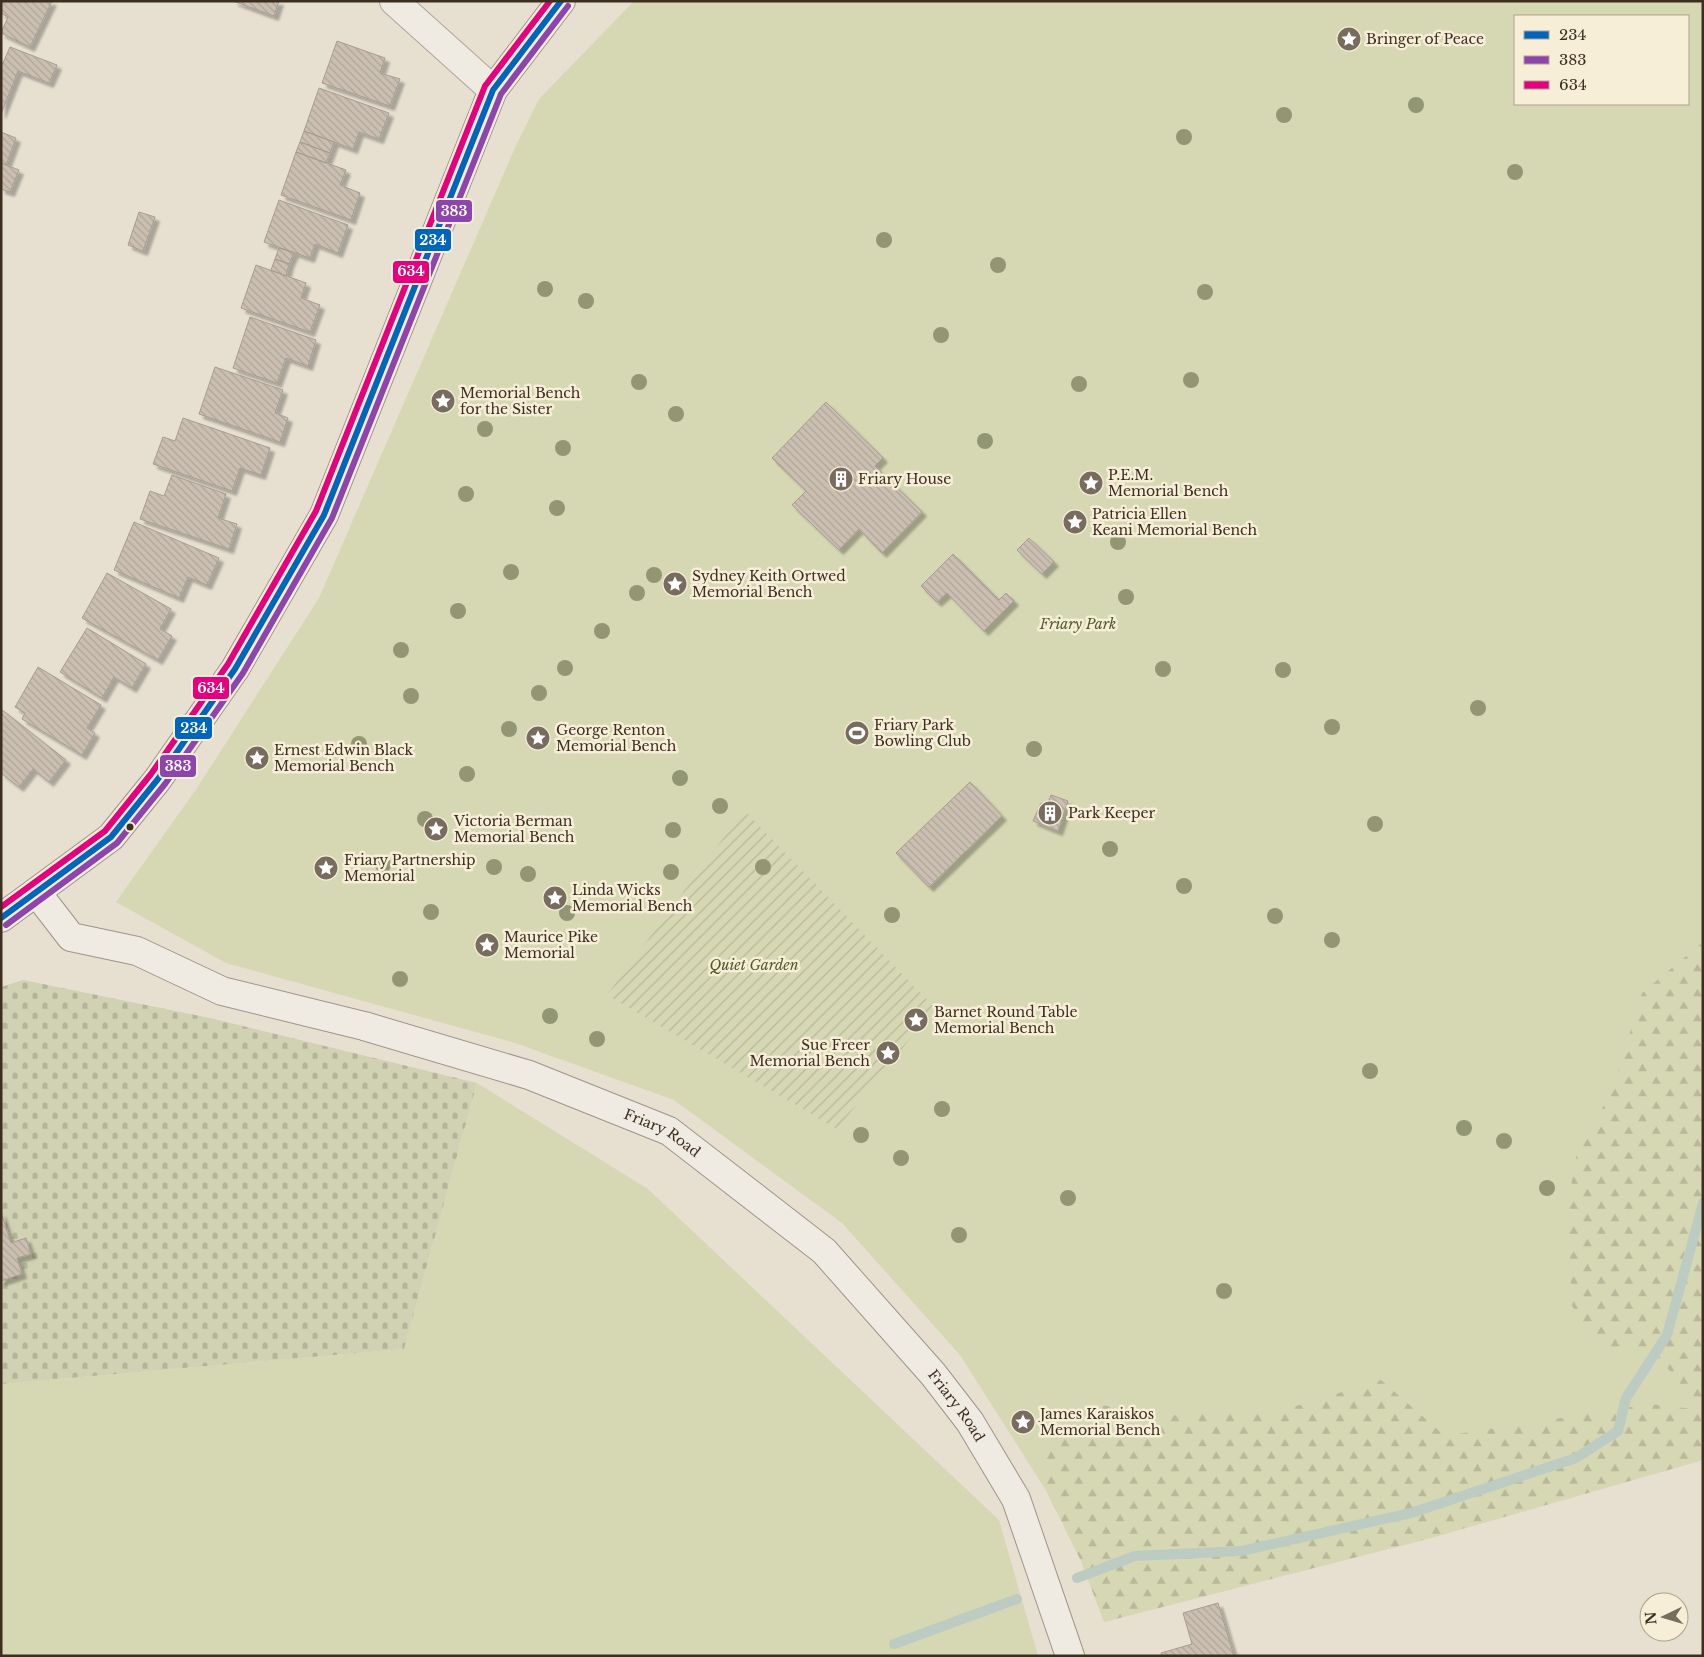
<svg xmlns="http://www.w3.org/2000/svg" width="1704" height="1657" viewBox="0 0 1704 1657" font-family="'Libre Baskerville',serif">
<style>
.green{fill:#d6d7b3;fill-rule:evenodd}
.forest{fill:url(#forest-firs)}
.cemetery{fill:url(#cemetery-stones)}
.garden{fill:url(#garden-furrows)}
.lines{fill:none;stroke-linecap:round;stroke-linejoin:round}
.stream{stroke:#bcccc2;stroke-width:10}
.building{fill:url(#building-back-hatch);stroke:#a89c90;filter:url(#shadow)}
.street-casing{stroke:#ada599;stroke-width:30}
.secondary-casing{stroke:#9c958a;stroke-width:30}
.street{stroke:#efebe3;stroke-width:28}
.secondary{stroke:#efebe3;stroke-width:28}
.bus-1-casing{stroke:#f7eed8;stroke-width:10}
.bus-2-casing{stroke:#f7eed8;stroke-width:10}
.bus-3-casing{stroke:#f7eed8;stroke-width:10}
.bus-1{stroke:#0065bd;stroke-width:6}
.bus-2{stroke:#8e44ad;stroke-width:6}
.bus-3{stroke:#e5007d;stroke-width:6}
.tree{fill:#929673}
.bus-dot{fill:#3d2e20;stroke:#f7eed8;stroke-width:2}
.labels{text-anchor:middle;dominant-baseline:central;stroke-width:5;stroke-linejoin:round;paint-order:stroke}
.poi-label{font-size:14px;fill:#3d2e20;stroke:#f7eed8;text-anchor:start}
.park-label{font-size:14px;font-style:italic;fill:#4d5a26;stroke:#f7eed8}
.street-label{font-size:14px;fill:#3d2e20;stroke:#f7eed8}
.line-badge{stroke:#f7eed8;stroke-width:2}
.badge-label{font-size:14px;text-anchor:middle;font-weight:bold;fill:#fff}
</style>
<defs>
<pattern id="forest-firs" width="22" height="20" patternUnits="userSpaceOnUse" patternTransform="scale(1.25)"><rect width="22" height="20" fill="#d6d7b3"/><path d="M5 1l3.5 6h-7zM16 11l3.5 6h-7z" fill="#b9b99a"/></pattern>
<pattern id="cemetery-stones" width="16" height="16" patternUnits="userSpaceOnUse" patternTransform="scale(1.25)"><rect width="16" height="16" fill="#d1d1b3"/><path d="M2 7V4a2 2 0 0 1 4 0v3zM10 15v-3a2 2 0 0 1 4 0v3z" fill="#b4b49a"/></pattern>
<pattern id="garden-furrows" width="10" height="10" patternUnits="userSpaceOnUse" patternTransform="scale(1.25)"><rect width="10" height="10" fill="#d6d7b3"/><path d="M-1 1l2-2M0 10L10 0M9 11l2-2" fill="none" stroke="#b9b99a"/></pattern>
<pattern id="building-back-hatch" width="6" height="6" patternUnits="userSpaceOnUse" patternTransform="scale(1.25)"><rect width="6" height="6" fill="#cbbfb2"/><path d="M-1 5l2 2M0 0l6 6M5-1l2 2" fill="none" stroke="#afa499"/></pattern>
<filter id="shadow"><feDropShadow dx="4.5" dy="4.5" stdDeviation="1" flood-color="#0004"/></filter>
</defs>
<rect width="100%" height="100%" fill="#e7e0d1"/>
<path class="green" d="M 634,1 L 1703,1 L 1703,1460 L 1427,1539 L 1104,1622 L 1081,1561 L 1047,1492 L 960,1355 L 842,1223 L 674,1100 L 515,1043 L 226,963 L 116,902 L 197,788 L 319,598 L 514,150 L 539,99 ZM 1515,16 L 1688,16 L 1688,104 L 1515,104 Z
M 477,1083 L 648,1189 L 999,1520 L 1038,1656 L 1,1656 L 1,1384 L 404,1349 Z"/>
<path class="forest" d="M 1703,942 L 1703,1460 L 1427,1539 L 1104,1622 L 1081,1561 L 1047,1492 L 1044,1447 L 1092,1403 L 1156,1416 L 1280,1411 L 1381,1380 L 1445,1436 L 1650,1404 L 1702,1410 L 1655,1353 L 1629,1352 L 1598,1346 L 1572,1306 L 1567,1209 L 1577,1152 L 1612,1091 L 1642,993 Z"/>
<path class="cemetery" d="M 23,980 L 210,1018 L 477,1083 L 404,1349 L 1,1384 L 1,987 Z"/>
<path class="garden" d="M 744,810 L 935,1008 L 837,1129 L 607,995 Z"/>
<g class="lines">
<path class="stream" d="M 1077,1578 L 1135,1556 L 1241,1551 L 1411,1513 L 1576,1458 L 1618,1431 L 1626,1398 L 1667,1335 L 1703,1203
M 894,1644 L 1017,1599"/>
</g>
<path class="building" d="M 1,1 L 52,1 L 30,47 L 1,33 L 8,17 L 1,13 Z
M 233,1 L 279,1 L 274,16 Z
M 337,41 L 385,58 L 380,73 L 400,79 L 390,106 L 322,83 Z
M 10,47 L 57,65 L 49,83 L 18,71 L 1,114 L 1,62 L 3,63 Z
M 319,88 L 389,113 L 379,139 L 359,132 L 353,149 L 304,131 Z
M 304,131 L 334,142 L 330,153 L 300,142 Z
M 1,132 L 16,138 L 6,165 L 1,163 Z
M 300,142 L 330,153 L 326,163 L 296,152 Z
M 296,152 L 346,170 L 340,185 L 360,193 L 351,220 L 281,195 Z
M 1,163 L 19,170 L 10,192 L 1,189 Z
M 279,200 L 348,225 L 338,253 L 315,244 L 310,258 L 264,242 Z
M 139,212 L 155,217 L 143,251 L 128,245 Z
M 279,248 L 294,253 L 289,264 L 275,259 Z
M 275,259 L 289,264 L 286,276 L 271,270 Z
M 256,265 L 306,283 L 301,298 L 320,305 L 310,332 L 241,308 Z
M 250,317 L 316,340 L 308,366 L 286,358 L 277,383 L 233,368 Z
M 215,367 L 283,390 L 275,413 L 288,418 L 280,442 L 199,414 Z
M 826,402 L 883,458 L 875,466 L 922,512 L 882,553 L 859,529 L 839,550 L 792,505 L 806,491 L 772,458 Z
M 183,418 L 270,448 L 261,475 L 240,468 L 232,491 L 153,464 L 163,437 L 175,441 Z
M 172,475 L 226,494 L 218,518 L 237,524 L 229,549 L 140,519 L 150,491 L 164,496 Z
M 134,522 L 219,558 L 207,585 L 188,577 L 179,598 L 114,570 Z
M 1029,538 L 1054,562 L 1042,574 L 1017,550 Z
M 953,554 L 999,600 L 1006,593 L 1014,601 L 984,631 L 947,593 L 937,602 L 921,586 Z
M 107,573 L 171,609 L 160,629 L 172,636 L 158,660 L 82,618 Z
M 87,628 L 146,664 L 132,688 L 114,677 L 102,698 L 60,672 Z
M 38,667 L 101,705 L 87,728 L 95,733 L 82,755 L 22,719 L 25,713 L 15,707 Z
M 1,709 L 66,760 L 49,782 L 33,769 L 19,787 L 1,773 Z
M 970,782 L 1002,816 L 929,887 L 896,853 Z
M 1051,795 L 1068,801 L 1058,831 L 1033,821 L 1041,803 L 1047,805 Z
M 1,1212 L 11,1243 L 26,1238 L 31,1254 L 17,1258 L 22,1274 L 1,1281 Z
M 1218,1603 L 1234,1656 L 1162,1656 L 1161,1653 L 1192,1644 L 1183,1613 Z"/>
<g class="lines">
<defs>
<path id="street" d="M 394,1 L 493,90"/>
<g id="secondary">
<path id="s1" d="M 37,893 L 71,937 L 137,951 L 222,991 L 364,1026 L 529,1075 L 669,1131 L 824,1251 L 933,1374 L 970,1422 L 1016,1499 L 1070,1656"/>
<path d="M 1,918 L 111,837 L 158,779 L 235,669 L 324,515 L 493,90 L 561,1"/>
</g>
</defs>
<use href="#street" class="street-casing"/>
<use href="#secondary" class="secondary-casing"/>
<use href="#street" class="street"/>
<use href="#secondary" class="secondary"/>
<defs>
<path id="bus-1" d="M 1,918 L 111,837 L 158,779 L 235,669 L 324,515 L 493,90 L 561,1"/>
<path id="bus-2" d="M 6,925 L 117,843 L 165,784 L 243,673 L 332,518 L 501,94 L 568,6"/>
<path id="bus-3" d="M 1,907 L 105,831 L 151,774 L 228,664 L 316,511 L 485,86 L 550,1"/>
</defs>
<use href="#bus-1" class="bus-1-casing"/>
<use href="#bus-2" class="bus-2-casing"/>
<use href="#bus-3" class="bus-3-casing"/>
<use href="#bus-1" class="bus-1"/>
<use href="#bus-2" class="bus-2"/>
<use href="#bus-3" class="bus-3"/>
</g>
<g class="tree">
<circle cx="1416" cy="105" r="8"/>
<circle cx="1284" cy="115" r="8"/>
<circle cx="1184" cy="137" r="8"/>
<circle cx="1515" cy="172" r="8"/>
<circle cx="884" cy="240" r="8"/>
<circle cx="998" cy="265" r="8"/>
<circle cx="545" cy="289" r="8"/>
<circle cx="1205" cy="292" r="8"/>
<circle cx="586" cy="301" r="8"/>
<circle cx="941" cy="335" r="8"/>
<circle cx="1191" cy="380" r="8"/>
<circle cx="639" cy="382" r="8"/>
<circle cx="1079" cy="384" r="8"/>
<circle cx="676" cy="414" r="8"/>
<circle cx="485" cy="429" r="8"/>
<circle cx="985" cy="441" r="8"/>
<circle cx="563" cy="448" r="8"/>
<circle cx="466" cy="494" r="8"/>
<circle cx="557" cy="508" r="8"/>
<circle cx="1118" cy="542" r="8"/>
<circle cx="511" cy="572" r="8"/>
<circle cx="654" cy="575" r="8"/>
<circle cx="637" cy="593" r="8"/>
<circle cx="1126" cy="597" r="8"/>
<circle cx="458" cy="611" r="8"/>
<circle cx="602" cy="631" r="8"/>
<circle cx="401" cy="650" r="8"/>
<circle cx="565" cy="668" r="8"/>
<circle cx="1163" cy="669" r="8"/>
<circle cx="1283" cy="670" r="8"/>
<circle cx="539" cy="693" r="8"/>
<circle cx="411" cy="696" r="8"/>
<circle cx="1478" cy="708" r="8"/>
<circle cx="1332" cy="727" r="8"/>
<circle cx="509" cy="729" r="8"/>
<circle cx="359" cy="744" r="8"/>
<circle cx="1034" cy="749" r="8"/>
<circle cx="467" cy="774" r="8"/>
<circle cx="680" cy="778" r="8"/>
<circle cx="720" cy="806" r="8"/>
<circle cx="425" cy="819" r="8"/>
<circle cx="1375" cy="824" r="8"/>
<circle cx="673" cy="830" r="8"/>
<circle cx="1110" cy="849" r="8"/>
<circle cx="383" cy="865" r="8"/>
<circle cx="494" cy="867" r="8"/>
<circle cx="763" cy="867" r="8"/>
<circle cx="671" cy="872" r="8"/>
<circle cx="528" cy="874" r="8"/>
<circle cx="1184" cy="886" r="8"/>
<circle cx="431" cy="912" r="8"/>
<circle cx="567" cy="913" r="8"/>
<circle cx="892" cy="915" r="8"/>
<circle cx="1275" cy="916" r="8"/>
<circle cx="1332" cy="940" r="8"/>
<circle cx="400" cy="979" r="8"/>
<circle cx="550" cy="1016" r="8"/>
<circle cx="597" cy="1039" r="8"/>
<circle cx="1370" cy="1071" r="8"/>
<circle cx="942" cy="1109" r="8"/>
<circle cx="1464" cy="1128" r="8"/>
<circle cx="861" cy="1135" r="8"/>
<circle cx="1504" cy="1141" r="8"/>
<circle cx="901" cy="1158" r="8"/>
<circle cx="1547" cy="1188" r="8"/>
<circle cx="1068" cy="1198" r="8"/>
<circle cx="959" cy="1235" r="8"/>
<circle cx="1224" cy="1291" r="8"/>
</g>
<defs>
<symbol id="sight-disc" viewBox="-11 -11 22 22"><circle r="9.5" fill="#786c5e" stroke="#f7eed8"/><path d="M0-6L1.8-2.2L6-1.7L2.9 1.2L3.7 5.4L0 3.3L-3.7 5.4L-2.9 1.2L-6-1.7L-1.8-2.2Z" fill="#fff"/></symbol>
<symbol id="building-disc" viewBox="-11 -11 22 22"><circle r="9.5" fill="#786c5e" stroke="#f7eed8"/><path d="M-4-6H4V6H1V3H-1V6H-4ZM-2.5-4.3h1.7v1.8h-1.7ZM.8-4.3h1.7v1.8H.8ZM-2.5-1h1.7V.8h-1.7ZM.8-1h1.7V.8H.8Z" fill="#fff"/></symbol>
<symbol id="stadium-disc" viewBox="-11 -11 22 22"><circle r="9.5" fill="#786c5e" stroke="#f7eed8"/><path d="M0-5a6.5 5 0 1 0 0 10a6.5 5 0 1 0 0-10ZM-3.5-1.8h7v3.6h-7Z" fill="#fff"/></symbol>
</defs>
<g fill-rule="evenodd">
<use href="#sight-disc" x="1335" y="25" width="28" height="28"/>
<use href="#sight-disc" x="429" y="387" width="28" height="28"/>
<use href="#building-disc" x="827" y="465" width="28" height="28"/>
<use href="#sight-disc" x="1077" y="469" width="28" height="28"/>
<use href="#sight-disc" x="1061" y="508" width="28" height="28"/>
<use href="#sight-disc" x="661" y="570" width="28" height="28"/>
<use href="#stadium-disc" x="843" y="719" width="28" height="28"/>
<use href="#sight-disc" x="524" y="724" width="28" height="28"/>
<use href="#sight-disc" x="243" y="744" width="28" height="28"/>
<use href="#building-disc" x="1036" y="799" width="28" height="28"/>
<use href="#sight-disc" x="422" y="815" width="28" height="28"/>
<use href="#sight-disc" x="312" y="854" width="28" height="28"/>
<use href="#sight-disc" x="541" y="884" width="28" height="28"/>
<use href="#sight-disc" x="473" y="931" width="28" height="28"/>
<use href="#sight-disc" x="902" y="1006" width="28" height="28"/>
<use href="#sight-disc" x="874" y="1039" width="28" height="28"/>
<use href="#sight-disc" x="1009" y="1408" width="28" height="28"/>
</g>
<circle class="bus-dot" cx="130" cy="827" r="4.5"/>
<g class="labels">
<g class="poi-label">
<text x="1366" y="39">Bringer of Peace</text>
<text x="460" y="393">Memorial Bench<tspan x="460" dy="16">for the Sister</tspan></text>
<text x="1108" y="475">P.E.M.<tspan x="1108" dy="16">Memorial Bench</tspan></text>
<text x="858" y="479">Friary House</text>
<text x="1092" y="514">Patricia Ellen<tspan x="1092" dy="16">Keani Memorial Bench</tspan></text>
<text x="692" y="576">Sydney Keith Ortwed<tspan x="692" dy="16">Memorial Bench</tspan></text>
<text x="874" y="725">Friary Park<tspan x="874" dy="16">Bowling Club</tspan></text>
<text x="556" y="730">George Renton<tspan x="556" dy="16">Memorial Bench</tspan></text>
<text x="274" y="750">Ernest Edwin Black<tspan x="274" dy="16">Memorial Bench</tspan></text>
<text x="1068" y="813">Park Keeper</text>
<text x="454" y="821">Victoria Berman<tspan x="454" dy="16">Memorial Bench</tspan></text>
<text x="344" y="860">Friary Partnership<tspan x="344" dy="16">Memorial</tspan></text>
<text x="572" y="890">Linda Wicks<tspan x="572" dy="16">Memorial Bench</tspan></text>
<text x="504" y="937">Maurice Pike<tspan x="504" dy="16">Memorial</tspan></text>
<text x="934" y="1012">Barnet Round Table<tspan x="934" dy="16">Memorial Bench</tspan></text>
<text x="870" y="1045" text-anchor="end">Sue Freer<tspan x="870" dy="16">Memorial Bench</tspan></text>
<text x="1040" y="1414">James Karaiskos<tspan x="1040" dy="16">Memorial Bench</tspan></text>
</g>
<g class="park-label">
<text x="1078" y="624">Friary Park</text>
<text x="754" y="965">Quiet Garden</text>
</g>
<g class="street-label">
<text stroke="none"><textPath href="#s1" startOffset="681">Friary Road</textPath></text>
<text stroke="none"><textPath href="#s1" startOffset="1086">Friary Road</textPath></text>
</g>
</g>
<g class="line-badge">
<rect x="435" y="199" width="38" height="24" rx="5" fill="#8e44ad"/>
<rect x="414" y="228" width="38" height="24" rx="5" fill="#0065bd"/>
<rect x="392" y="260" width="38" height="24" rx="5" fill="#e5007d"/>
<rect x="192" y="676" width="38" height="24" rx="5" fill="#e5007d"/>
<rect x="174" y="716" width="39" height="24" rx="5" fill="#0065bd"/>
<rect x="159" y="754" width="38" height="24" rx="5" fill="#8e44ad"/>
</g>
<g class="badge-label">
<text x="454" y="216">383</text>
<text x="433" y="245">234</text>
<text x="411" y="276">634</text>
<text x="211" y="693">634</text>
<text x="194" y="733">234</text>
<text x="178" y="771">383</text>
</g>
<rect width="1704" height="1657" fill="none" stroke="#3d2e20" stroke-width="5"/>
<rect x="1514" y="15" width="175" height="90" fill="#f7eed8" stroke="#ada18e"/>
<rect x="1524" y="31" width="25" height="8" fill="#0065bd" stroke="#ada18e"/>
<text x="1559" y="40" font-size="15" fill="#3d2e20">234</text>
<rect x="1524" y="56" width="25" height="8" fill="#8e44ad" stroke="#ada18e"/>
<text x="1559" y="65" font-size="15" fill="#3d2e20">383</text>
<rect x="1524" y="81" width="25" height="8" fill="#e5007d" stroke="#ada18e"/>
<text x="1559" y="90" font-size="15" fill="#3d2e20">634</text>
<g transform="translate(1664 1617) rotate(265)"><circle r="24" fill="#f7eed8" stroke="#ada18e"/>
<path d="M0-4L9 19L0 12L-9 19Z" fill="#786c5e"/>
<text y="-8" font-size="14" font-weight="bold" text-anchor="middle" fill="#3d2e20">N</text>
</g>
</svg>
